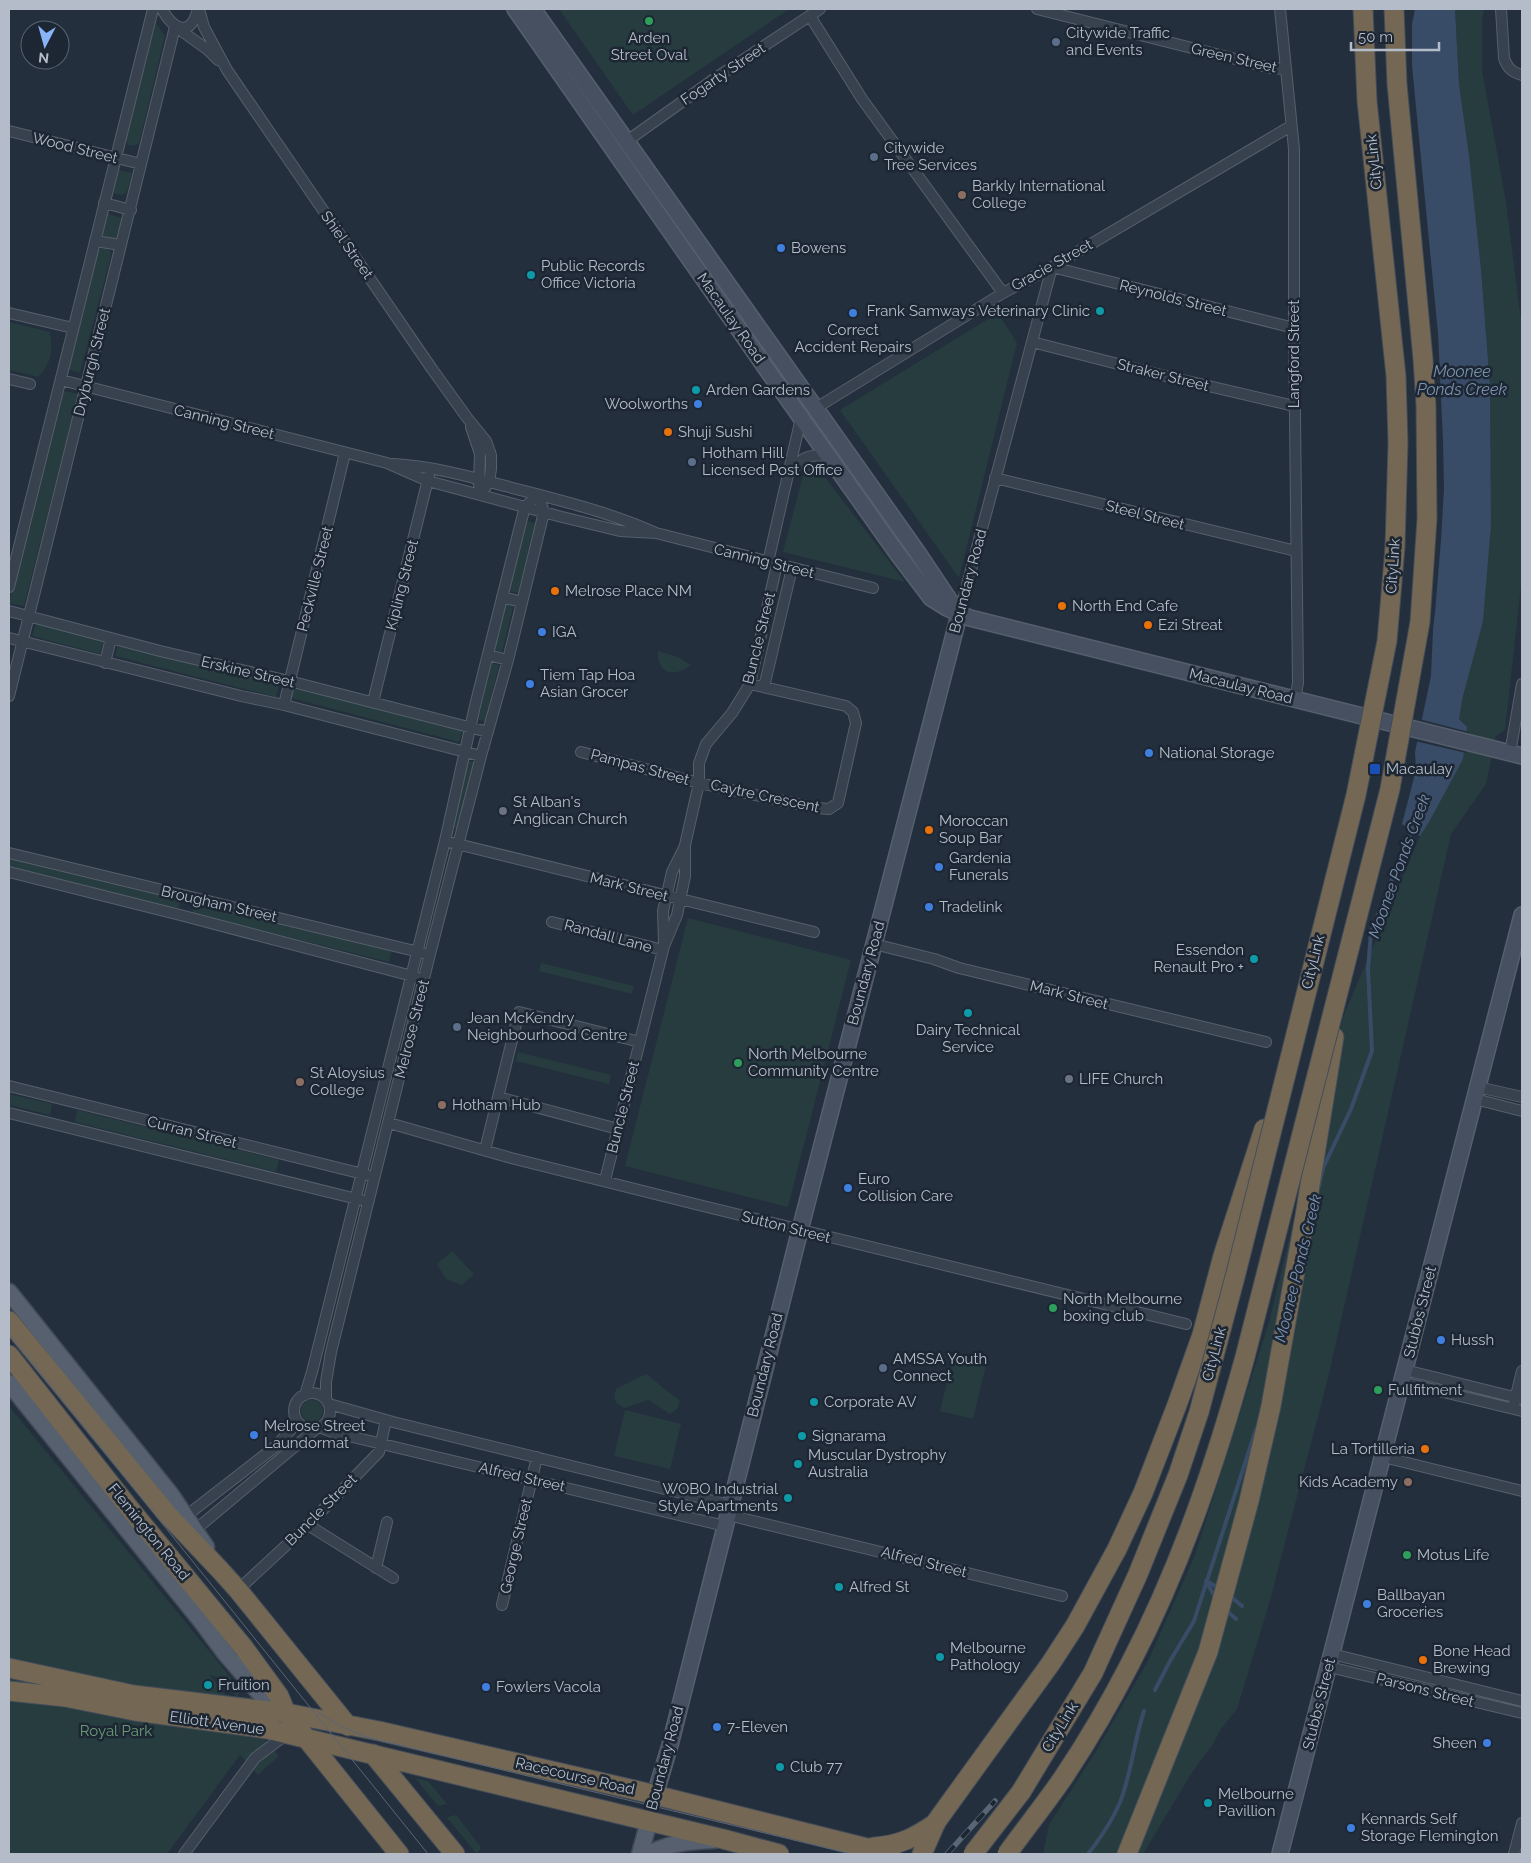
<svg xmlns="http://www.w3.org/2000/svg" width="1531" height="1863" viewBox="0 0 1531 1863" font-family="Raleway,sans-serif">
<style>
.green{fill:#263c3f}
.water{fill:#394c67}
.pier{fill:#242f3e}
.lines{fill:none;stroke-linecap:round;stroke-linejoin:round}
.stream{stroke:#394c67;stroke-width:4}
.street-casing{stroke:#565f6c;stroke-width:12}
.secondary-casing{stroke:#565f6c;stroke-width:18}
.primary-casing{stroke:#414a57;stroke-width:19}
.highway-casing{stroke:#434c59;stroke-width:21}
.street{stroke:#38414e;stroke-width:10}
.secondary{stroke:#465061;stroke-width:15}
.primary{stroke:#56606e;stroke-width:16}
.highway{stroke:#746855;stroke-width:19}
.tram{stroke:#5a6575;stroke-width:1}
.rail-casing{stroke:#5a6575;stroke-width:5.5}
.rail{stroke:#1d2633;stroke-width:4;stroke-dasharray:11;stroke-linecap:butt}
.highway-bridge-casing{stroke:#434c59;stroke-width:21;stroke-linecap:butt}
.highway-bridge{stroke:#746855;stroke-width:19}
.leisure-dot{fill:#2e9e5b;stroke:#1d2633;stroke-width:2}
.service-dot{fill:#5c6f8a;stroke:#1d2633;stroke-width:2}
.education-dot{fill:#8d6e63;stroke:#1d2633;stroke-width:2}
.shop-dot{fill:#3f7fe0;stroke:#1d2633;stroke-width:2}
.culture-dot{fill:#0f9aa8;stroke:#1d2633;stroke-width:2}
.food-dot{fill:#e8710a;stroke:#1d2633;stroke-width:2}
.transit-dot{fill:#1a4fb4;stroke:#1d2633;stroke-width:2}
.worship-dot{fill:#6b7280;stroke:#1d2633;stroke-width:2}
.labels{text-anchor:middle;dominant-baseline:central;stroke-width:5;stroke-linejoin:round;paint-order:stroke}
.poi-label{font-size:15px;fill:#b4bcc9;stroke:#1d2633;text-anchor:start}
.street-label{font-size:15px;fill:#b4bcc9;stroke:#1d2633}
.park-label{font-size:15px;fill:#6b9a76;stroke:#1d2633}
.water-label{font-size:16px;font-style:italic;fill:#7c92b1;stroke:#1d2633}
</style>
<rect width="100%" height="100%" fill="#242f3e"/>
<path class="green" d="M 559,9 L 789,9 L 633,115 Z
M 1455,9 L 1484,9 L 1482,20 L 1482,70 L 1506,202 L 1522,328 L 1522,577 L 1505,730 L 1496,736 L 1486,784 L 1451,834 L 1328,1378 L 1269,1604 L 1237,1709 L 1221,1729 L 1213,1744 L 1191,1774 L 1143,1854 L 1043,1854 L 1049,1825 L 1096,1751 L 1148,1661 L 1195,1555 L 1269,1322 L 1343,1017 L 1420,836 L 1429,822 L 1467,727 L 1459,719 L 1491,524 L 1490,386 L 1481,269 L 1469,155 L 1459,84 Z
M 156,23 L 165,36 L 139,143 L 134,146 L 128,145 L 125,139 Z
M 119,170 L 132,173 L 127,192 L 122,195 L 115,194 L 113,192 Z
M 106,213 L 122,218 L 117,237 L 111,241 L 104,239 L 101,232 Z
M 102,248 L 110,250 L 111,256 L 80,373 L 68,369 L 97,252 Z
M 998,313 L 1017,343 L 959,578 L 840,410 Z
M 9,322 L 50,332 C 53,350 52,363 38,377 L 9,370 Z
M 64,391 L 78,394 L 24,606 L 9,603 Z
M 811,459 L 905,582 L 783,552 L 806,464 Z
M 526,521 L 535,523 L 518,593 L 509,591 Z
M 506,602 L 514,604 L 502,652 L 494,650 Z
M 36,623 L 103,641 L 100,654 L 32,636 Z
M 118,644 L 279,685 L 276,697 L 115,656 Z
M 658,651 L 678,657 L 691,665 C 674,678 657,674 658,651 Z
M 492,663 L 499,665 L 485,721 L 478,720 Z
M 294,688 L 462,731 L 459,742 L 291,698 Z
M 468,761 L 475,762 L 459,829 L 452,828 Z
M 9,855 L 181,899 L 178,911 L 9,868 Z
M 195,901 L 392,950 L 389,962 L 192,913 Z
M 688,918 L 851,960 L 788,1207 L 625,1166 Z
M 541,963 L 634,986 L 632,994 L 539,971 Z
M 518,1052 L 611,1075 L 609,1084 L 516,1061 Z
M 9,1094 L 52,1104 L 50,1115 L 9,1105 Z
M 77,1110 L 279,1160 L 276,1172 L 75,1122 Z
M 452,1251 L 474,1274 L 462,1285 L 446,1279 L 437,1264 Z
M 953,1357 L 986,1365 L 973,1419 L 940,1411 Z
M 646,1374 L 680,1401 L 677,1409 L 670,1414 L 649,1400 L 624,1408 C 614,1402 613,1400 616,1389 Z
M301 1411a11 11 0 1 1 22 0a11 11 0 1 1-22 0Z
M 9,1406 L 241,1690 L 237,1697 L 220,1679 L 209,1674 L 231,1702 L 248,1737 L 264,1739 L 279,1756 L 258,1775 L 240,1755 L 167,1854 L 9,1854 Z
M 625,1410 L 681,1424 L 670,1469 L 614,1456 Z
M 415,1778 L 428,1781 L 447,1804 L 438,1806 Z
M 456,1815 L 481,1847 L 477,1854 L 448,1819 L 448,1817 Z"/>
<path class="water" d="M 1415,9 L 1455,9 L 1459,84 L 1469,155 L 1481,269 L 1490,386 L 1491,524 L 1483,621 L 1463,696 L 1459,719 L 1467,727 L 1463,759 L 1429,822 L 1420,836 L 1402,824 L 1416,770 L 1415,752 L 1431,676 L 1438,517 L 1439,449 L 1433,320 L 1412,69 L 1412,24 Z"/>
<path class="pier" d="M 1410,45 L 1438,333 L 1443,440 L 1444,489 L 1441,540 L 1435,613 L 1429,658 L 1436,517 L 1437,449 L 1430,320 L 1409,70 Z
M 1419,719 L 1469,732 L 1466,753 L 1415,741 Z"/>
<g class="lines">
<path class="stream" d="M 1319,1186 L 1323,1168 L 1351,1109 L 1372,1051 L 1368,969 L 1371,932 L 1412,830
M 1206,1581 L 1215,1597
M 1206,1581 L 1219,1588
M 1229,1595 L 1242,1606
M 1226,1610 L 1236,1619
M 1155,1690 L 1170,1661 L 1194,1621 L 1256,1429
M 1088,1854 C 1102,1836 1116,1816 1123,1794 C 1132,1767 1135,1738 1144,1711"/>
<defs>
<path id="street" d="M 162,9 C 173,29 190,39 198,9
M 199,9 L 204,27 L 227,70 L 432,369 L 468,419 L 486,441 L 491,455 L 491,469 L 489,482 L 480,495
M 1037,9 L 1271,68 L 1286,69
M 1280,9 L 1294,149 L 1294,328 L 1298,683 L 1295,699
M 1501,9 L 1504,58 C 1507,68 1512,72 1522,75
M 810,16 L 862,99 L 1003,293
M 176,27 L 208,50 L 218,60
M 9,131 L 141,164
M 627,141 L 717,77 L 820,9
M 104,203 L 131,210
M 95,241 L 121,245
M 9,313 L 73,328
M 1032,342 L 1157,374 L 1294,406
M 9,379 L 30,384
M 61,380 L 387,463 L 428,481 L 562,517 L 620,531 L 656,533
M 816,408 L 1003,293 L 1052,267 L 1291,126
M 471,427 L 480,454 L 479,485
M 393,464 C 433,466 471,477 509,487 C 559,500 609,512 656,533 L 873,588
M 792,471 C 801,456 813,453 829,457
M 995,478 L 1296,551
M 768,562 L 801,418
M 9,587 L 153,9
M 502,597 L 522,602
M 9,611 L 160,651 L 289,681 L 488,732
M 959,615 L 1052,267 L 1294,328
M 9,638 L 241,696 L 284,705 L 481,756
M 488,655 L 508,660
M 105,663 L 111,638
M 764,687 L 792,568
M 9,696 L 175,27
M 373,702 L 429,475
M 284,705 L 345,453
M 581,752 L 699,783 L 817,808 L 829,809 L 838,803 L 856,723 L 853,712 L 846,706 L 750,684
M 1510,753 L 1522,684
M 445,841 L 814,932
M 9,853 L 423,953
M 9,872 L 184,916 L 416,977
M 552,922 L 663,950
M 664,943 L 663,911 L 672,872 L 684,848
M 874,944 L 934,959 L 959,968 L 1266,1042
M 9,1086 L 367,1175
M 1478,1087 L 1522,1097
M 498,1097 L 618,1129
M 1475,1099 L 1522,1111
M 9,1113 L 361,1200
M 389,1123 L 511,1158 L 703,1206 L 1186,1324
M 485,1150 L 519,1012 L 640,1042
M 605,1180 L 664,946 L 677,915 L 685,876 L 685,845 L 699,783 L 699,763 L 706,744 L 732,713 L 750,684 L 777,564
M 1405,1370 L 1522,1399
M 1402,1382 L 1522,1411
M294 1411a18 18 0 1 1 36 0a18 18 0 1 1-36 0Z
M 305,1395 L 312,1372 L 445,841 L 475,706 L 521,522 L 525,507 L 538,495
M 326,1400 L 326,1382 L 331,1352 L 430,954 L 481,756 L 508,660 L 544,512 L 538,495
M 329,1404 L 393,1422 L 730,1505
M 1514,1404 L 1522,1371
M 319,1427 L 332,1432 L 725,1526
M 1383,1457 L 1522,1491
M 728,1515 L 1062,1596
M 186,1516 L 276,1446 L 298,1422
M 308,1525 L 393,1578
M 195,1530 L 317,1428
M 376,1568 L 387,1522
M 238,1590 L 308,1525 L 379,1452 L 386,1420
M 502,1605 L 537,1457
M 1332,1654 L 1522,1701
M 1329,1667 L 1522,1713
M 184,1854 L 255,1758 L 287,1734
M 1514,1854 L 1522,1823"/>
<path id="secondary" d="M 515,9 L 770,374 L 897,553 L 931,598 L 947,608 L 970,618 L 1522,756
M 533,9 L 918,553 L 958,613
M 655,1795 L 670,1745 L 800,1230 L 959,615
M 1280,1854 L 1522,915"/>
<path id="primary" d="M 9,1292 L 171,1495 L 206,1547
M 9,1383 L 202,1622 L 225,1653 L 263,1697 L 285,1711
M 640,1854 L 649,1821
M 649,1854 C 669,1843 691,1841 714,1840"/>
<path id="highway" d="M 9,1321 L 168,1515 L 221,1571 L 238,1590 L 348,1726
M 9,1355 L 130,1509 L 244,1648 L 279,1696 L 286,1713 L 399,1854
M 9,1668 L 134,1695 L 286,1713 L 379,1731 L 639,1791 L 891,1854
M 9,1691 L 65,1697 L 135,1711 L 267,1729 L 723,1839 L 779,1854
M 373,1754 L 455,1854
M 874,1847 C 900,1845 914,1838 936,1823
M 922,1854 L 936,1822 L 1051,1663 L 1075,1626 L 1117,1549 L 1143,1493 L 1177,1405 L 1202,1335 L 1223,1256 L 1264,1129
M 1127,1854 L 1208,1652 L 1249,1501 L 1271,1406 L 1305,1216 L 1334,1037"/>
</defs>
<use href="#street" class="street-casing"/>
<use href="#secondary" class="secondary-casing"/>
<use href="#primary" class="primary-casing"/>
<use href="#highway" class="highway-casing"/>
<use href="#street" class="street"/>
<use href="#secondary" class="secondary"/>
<use href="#primary" class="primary"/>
<use href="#highway" class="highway"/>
<path class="tram" d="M 9,1333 L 428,1854
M 318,1712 L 340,1726 L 366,1737 L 852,1854"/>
<defs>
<path id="rail" d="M 947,1854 L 995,1801"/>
</defs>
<use href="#rail" class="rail-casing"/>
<use href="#rail" class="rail"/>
<defs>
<path id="highway-bridge" d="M 973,1854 L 1021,1792 L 1093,1673 L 1138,1574 L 1178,1475 L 1199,1412 L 1235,1277 L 1356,795 L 1387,641 L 1395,547 L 1398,443 L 1396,376 L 1367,101 L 1363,9
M 1007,1854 C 1025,1829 1045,1804 1063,1778 C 1087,1742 1110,1703 1130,1664 C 1181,1566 1216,1462 1245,1357 L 1390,789 L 1420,622 L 1427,519 L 1426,405 L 1423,359 L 1397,84 L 1394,9"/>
</defs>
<use href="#highway-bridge" class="highway-bridge-casing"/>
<use href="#highway-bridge" class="highway-bridge"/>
</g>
<g class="leisure-dot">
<circle cx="649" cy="21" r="5"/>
<circle cx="738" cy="1063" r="5"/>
<circle cx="1053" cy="1308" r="5"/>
<circle cx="1378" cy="1390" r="5"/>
<circle cx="1407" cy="1555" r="5"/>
</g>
<g class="service-dot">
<circle cx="1056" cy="42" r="5"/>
<circle cx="874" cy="157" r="5"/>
<circle cx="692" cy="462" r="5"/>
<circle cx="457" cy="1027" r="5"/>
<circle cx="883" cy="1368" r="5"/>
</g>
<g class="education-dot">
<circle cx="962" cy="195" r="5"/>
<circle cx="300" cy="1082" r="5"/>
<circle cx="442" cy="1105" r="5"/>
<circle cx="1408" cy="1482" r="5"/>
</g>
<g class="shop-dot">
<circle cx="781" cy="248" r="5"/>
<circle cx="853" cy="313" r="5"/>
<circle cx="698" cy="404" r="5"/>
<circle cx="542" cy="632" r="5"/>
<circle cx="530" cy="684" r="5"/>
<circle cx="1149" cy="753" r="5"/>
<circle cx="939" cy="867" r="5"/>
<circle cx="929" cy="907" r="5"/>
<circle cx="848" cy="1188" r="5"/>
<circle cx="1441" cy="1340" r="5"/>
<circle cx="254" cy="1435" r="5"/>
<circle cx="1367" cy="1604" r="5"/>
<circle cx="486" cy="1687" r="5"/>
<circle cx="717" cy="1727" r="5"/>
<circle cx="1487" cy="1743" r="5"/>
<circle cx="1351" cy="1828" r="5"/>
</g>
<g class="culture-dot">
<circle cx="531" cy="275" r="5"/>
<circle cx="1100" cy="311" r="5"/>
<circle cx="696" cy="390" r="5"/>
<circle cx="1254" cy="959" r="5"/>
<circle cx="968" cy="1013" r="5"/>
<circle cx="814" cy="1402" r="5"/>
<circle cx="802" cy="1436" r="5"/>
<circle cx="798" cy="1464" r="5"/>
<circle cx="788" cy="1498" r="5"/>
<circle cx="839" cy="1587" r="5"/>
<circle cx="940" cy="1657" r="5"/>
<circle cx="208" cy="1685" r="5"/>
<circle cx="780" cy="1767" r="5"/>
<circle cx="1208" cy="1803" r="5"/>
</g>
<g class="food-dot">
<circle cx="668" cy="432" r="5"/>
<circle cx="555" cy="591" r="5"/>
<circle cx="1062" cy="606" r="5"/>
<circle cx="1148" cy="625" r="5"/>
<circle cx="929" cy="830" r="5"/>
<circle cx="1425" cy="1449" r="5"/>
<circle cx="1423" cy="1660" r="5"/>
</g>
<rect class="transit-dot" x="1369" y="763" width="12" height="12" rx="2.5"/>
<g class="worship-dot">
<circle cx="503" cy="811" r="5"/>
<circle cx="1069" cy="1079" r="5"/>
</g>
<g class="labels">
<g class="poi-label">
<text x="1066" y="33">Citywide Traffic<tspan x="1066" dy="17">and Events</tspan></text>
<text x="649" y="38" text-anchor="middle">Arden<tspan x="649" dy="17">Street Oval</tspan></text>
<text x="884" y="148">Citywide<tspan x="884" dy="17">Tree Services</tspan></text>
<text x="972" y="186">Barkly International<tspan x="972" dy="17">College</tspan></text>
<text x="791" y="248">Bowens</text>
<text x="541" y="266">Public Records<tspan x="541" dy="17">Office Victoria</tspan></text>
<text x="1090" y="311" text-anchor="end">Frank Samways Veterinary Clinic</text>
<text x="853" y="330" text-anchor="middle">Correct<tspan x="853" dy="17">Accident Repairs</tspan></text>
<text x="706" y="390">Arden Gardens</text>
<text x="688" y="404" text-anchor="end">Woolworths</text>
<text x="678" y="432">Shuji Sushi</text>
<text x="702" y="453">Hotham Hill<tspan x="702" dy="17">Licensed Post Office</tspan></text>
<text x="565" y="591">Melrose Place NM</text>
<text x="1072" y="606">North End Cafe</text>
<text x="1158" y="625">Ezi Streat</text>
<text x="552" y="632">IGA</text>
<text x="540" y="675">Tiem Tap Hoa<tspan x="540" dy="17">Asian Grocer</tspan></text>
<text x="1159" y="753">National Storage</text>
<text x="1386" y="769">Macaulay</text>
<text x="513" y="802">St Alban's<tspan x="513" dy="17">Anglican Church</tspan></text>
<text x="939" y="821">Moroccan<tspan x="939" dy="17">Soup Bar</tspan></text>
<text x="949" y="858">Gardenia<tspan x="949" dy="17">Funerals</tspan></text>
<text x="939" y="907">Tradelink</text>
<text x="1244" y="950" text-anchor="end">Essendon<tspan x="1244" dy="17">Renault Pro +</tspan></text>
<text x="467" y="1018">Jean McKendry<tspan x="467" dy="17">Neighbourhood Centre</tspan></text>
<text x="968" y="1030" text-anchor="middle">Dairy Technical<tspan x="968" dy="17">Service</tspan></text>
<text x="748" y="1054">North Melbourne<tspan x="748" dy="17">Community Centre</tspan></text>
<text x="310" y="1073">St Aloysius<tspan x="310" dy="17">College</tspan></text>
<text x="1079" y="1079">LIFE Church</text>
<text x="452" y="1105">Hotham Hub</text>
<text x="858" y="1179">Euro<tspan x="858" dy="17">Collision Care</tspan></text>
<text x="1063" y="1299">North Melbourne<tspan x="1063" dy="17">boxing club</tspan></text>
<text x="1451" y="1340">Hussh</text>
<text x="893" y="1359">AMSSA Youth<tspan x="893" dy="17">Connect</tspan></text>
<text x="1388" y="1390">Fullfitment</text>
<text x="824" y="1402">Corporate AV</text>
<text x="264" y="1426">Melrose Street<tspan x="264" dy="17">Laundormat</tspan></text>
<text x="812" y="1436">Signarama</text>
<text x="1415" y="1449" text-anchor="end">La Tortilleria</text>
<text x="808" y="1455">Muscular Dystrophy<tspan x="808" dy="17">Australia</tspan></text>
<text x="1398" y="1482" text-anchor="end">Kids Academy</text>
<text x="778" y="1489" text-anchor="end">WOBO Industrial<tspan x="778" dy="17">Style Apartments</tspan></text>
<text x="1417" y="1555">Motus Life</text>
<text x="849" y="1587">Alfred St</text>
<text x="1377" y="1595">Ballbayan<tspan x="1377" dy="17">Groceries</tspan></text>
<text x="950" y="1648">Melbourne<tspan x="950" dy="17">Pathology</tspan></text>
<text x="1433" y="1651">Bone Head<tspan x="1433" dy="17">Brewing</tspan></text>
<text x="218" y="1685">Fruition</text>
<text x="496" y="1687">Fowlers Vacola</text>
<text x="727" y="1727">7-Eleven</text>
<text x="1477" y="1743" text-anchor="end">Sheen</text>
<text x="790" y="1767">Club 77</text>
<text x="1218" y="1794">Melbourne<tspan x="1218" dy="17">Pavillion</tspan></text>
<text x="1361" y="1819">Kennards Self<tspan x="1361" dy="17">Storage Flemington</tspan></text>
</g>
<g class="street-label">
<text transform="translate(1234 58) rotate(13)">Green Street</text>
<text transform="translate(723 74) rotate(-34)">Fogarty Street</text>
<text transform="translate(75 148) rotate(14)">Wood Street</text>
<text transform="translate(1374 162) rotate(-96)">CityLink</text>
<text transform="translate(347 245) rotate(55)">Shiel Street</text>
<text transform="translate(1052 265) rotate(-29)">Gracie Street</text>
<text transform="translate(1173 298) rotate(14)">Reynolds Street</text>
<text transform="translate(731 318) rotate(55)">Macaulay Road</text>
<text transform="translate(1294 354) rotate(-90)">Langford Street</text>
<text transform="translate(92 362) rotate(-76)">Dryburgh Street</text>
<text transform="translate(1163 375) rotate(14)">Straker Street</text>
<text transform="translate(224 422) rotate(14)">Canning Street</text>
<text transform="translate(1145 515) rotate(14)">Steel Street</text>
<text transform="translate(764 561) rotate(14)">Canning Street</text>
<text transform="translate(1393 566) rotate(-86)">CityLink</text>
<text transform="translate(315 579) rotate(-76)">Peckville Street</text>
<text transform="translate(968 581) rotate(-75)">Boundary Road</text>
<text transform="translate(402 585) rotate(-76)">Kipling Street</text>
<text transform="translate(759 638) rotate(-76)">Buncle Street</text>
<text transform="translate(248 672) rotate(13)">Erskine Street</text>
<text transform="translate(1241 686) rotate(14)">Macaulay Road</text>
<text transform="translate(640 767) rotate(15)">Pampas Street</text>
<text transform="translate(765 796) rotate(12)">Caytre Crescent</text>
<text transform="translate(629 887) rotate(14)">Mark Street</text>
<text transform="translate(219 904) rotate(13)">Brougham Street</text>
<text transform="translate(608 936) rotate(15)">Randall Lane</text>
<text transform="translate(1313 962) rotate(-76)">CityLink</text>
<text transform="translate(866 973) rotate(-75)">Boundary Road</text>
<text transform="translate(1069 995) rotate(14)">Mark Street</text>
<text transform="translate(412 1029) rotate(-76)">Melrose Street</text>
<text transform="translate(623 1107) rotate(-76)">Buncle Street</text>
<text transform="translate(192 1132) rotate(14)">Curran Street</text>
<text transform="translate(786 1227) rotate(14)">Sutton Street</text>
<text transform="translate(1420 1312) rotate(-76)">Stubbs Street</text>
<text transform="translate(1214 1354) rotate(-75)">CityLink</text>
<text transform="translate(765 1365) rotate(-76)">Boundary Road</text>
<text transform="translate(522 1477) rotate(13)">Alfred Street</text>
<text transform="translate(321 1510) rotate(-45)">Buncle Street</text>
<text transform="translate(149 1532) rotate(51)">Flemington Road</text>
<text transform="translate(516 1546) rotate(-77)">George Street</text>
<text transform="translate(924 1562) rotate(14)">Alfred Street</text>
<text transform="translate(1425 1690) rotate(14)">Parsons Street</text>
<text transform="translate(1319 1704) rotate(-76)">Stubbs Street</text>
<text transform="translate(217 1723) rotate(8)">Elliott Avenue</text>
<text transform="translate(1060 1727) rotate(-59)">CityLink</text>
<text transform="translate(665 1758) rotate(-75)">Boundary Road</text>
<text transform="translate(575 1776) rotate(13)">Racecourse Road</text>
</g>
<g class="park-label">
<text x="116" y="1731">Royal Park</text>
</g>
<g class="water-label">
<text x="1462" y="371">Moonee<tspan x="1462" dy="18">Ponds Creek</tspan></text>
<text transform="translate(1399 866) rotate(-70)">Moonee Ponds Creek</text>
<text transform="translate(1298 1268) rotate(-76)">Moonee Ponds Creek</text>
</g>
</g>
<rect width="1531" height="1863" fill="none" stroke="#b4bcc9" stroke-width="20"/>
<g transform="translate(45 45) rotate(186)"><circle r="24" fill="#1d2633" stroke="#59626f"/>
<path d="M0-4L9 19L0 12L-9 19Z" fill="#8ab4f8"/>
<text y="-8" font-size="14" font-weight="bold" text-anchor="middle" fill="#b4bcc9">N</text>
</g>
<path d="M1351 42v8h88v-8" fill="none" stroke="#b4bcc9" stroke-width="2.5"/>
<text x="1358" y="42" font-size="15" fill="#b4bcc9" stroke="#1d2633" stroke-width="4" paint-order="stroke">50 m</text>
</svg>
